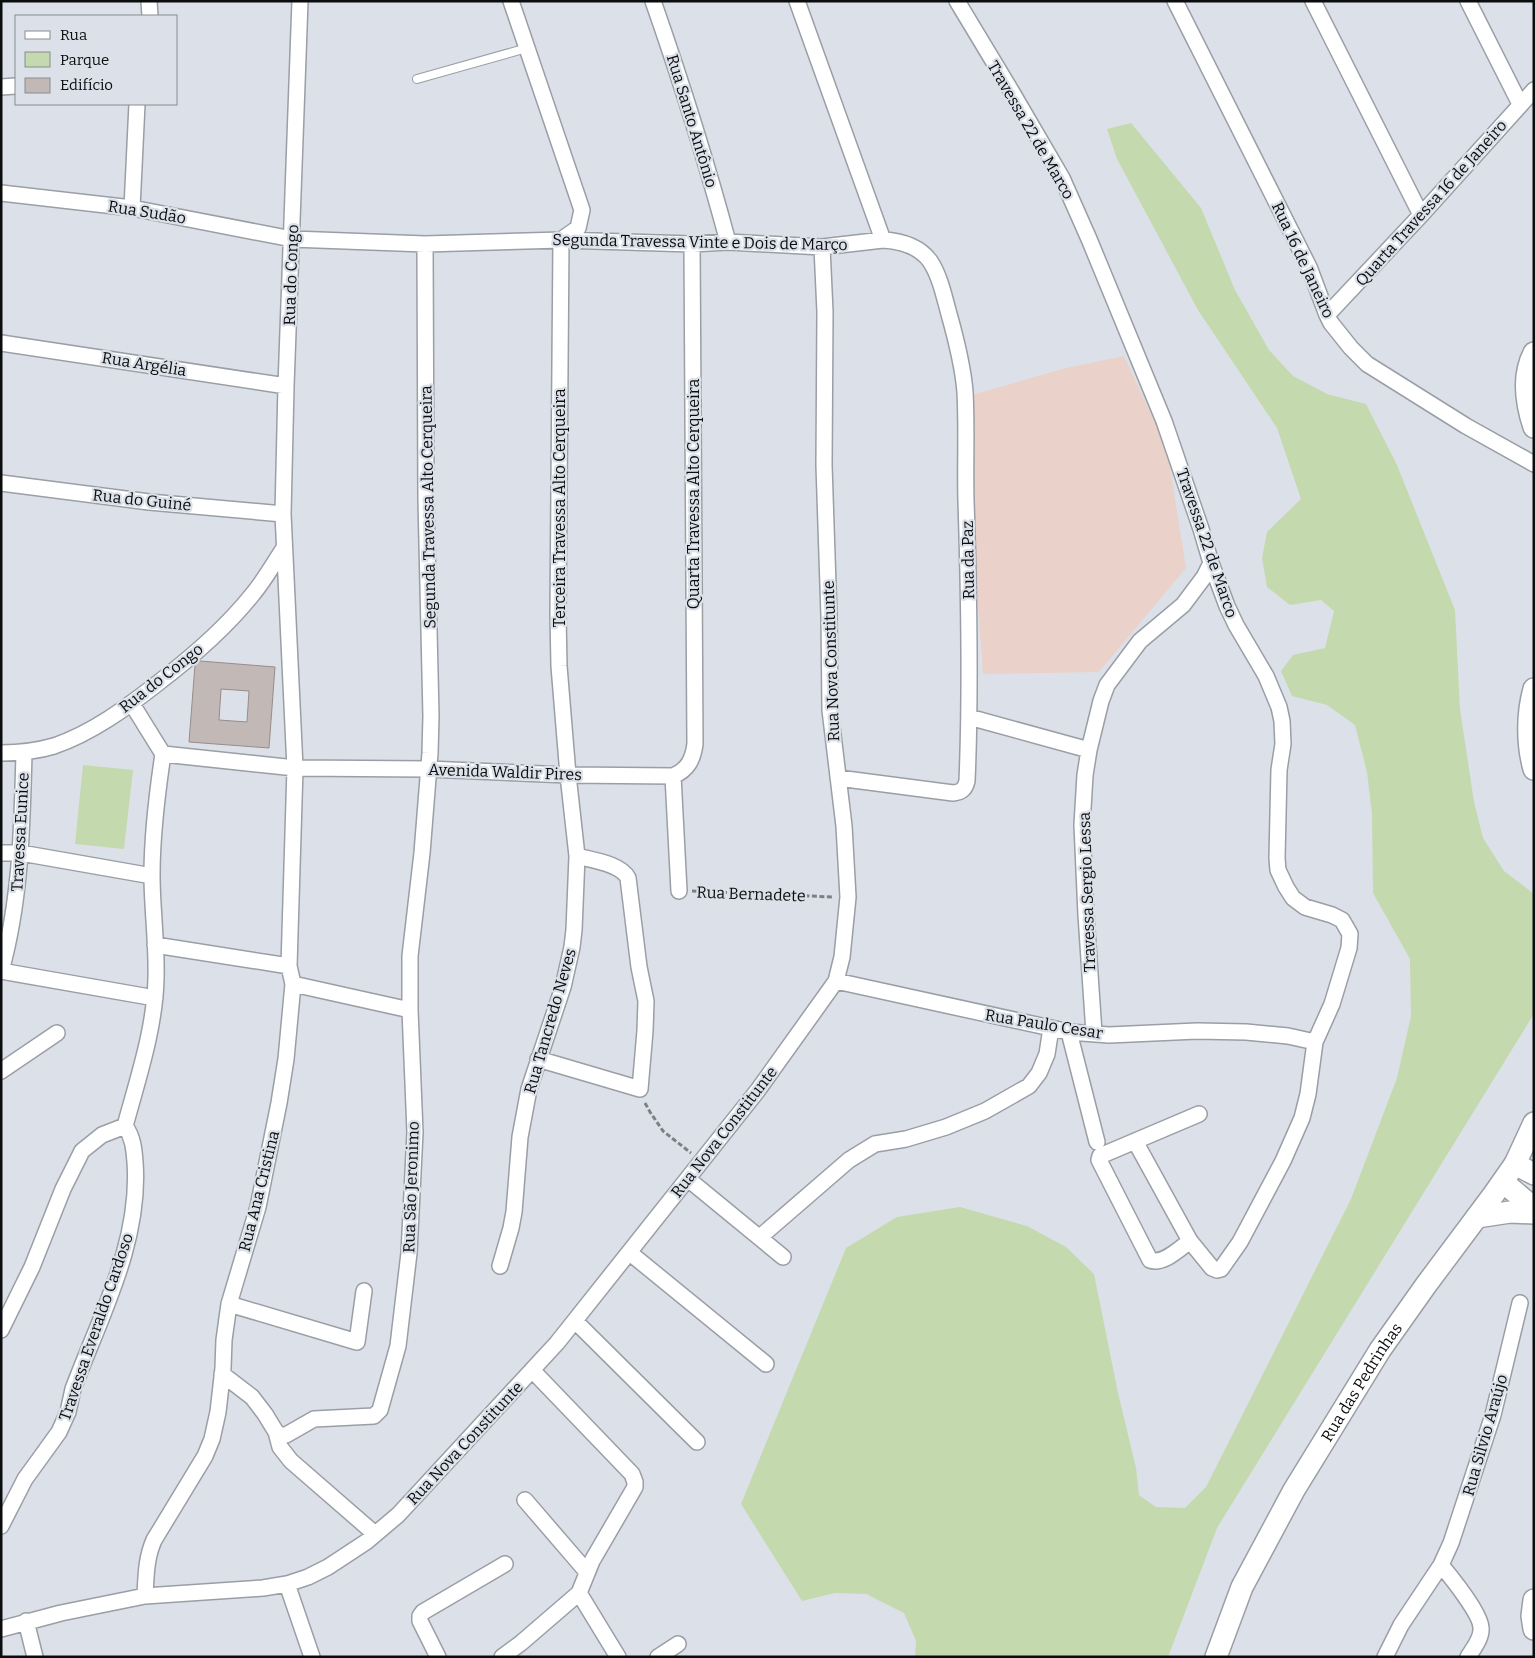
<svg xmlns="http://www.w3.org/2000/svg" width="1535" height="1658" viewBox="0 0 1535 1658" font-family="Bitter,serif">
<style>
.education{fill:#ead1c9}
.green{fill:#c4d9ad}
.building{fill:#c2b8b6;stroke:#968d8b;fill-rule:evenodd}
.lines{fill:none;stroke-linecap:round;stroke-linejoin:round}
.lane-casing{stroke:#9a9ea5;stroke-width:10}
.street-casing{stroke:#9a9ea5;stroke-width:18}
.secondary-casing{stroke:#9a9ea5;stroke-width:24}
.path{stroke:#7c8085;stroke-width:3;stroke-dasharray:5 2.5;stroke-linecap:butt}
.lane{stroke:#fff;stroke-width:8}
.street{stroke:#fff;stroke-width:15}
.secondary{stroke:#fff;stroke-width:21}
.labels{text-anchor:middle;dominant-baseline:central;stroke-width:4.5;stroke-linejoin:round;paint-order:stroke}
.street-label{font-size:16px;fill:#0a0c0e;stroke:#dce1e9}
</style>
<rect width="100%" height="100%" fill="#dce1e9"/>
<path class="education" d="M 1124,356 L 1167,448 L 1186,568 L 1099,672 L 983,674 L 969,480 L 972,395 L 1066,368 Z"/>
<path class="green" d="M 1131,123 L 1201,208 L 1235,290 L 1269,350 L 1293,376 L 1327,394 L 1366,404 L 1397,465 L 1455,610 L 1460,709 L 1474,802 L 1483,838 L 1504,871 L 1534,894 L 1534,1012 L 1532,1017 L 1217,1528 L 1168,1657 L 915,1657 L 916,1641 L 904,1613 L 866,1594 L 835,1593 L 802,1601 L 741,1504 L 846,1248 L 897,1217 L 960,1207 L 1027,1226 L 1066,1247 L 1094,1274 L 1118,1393 L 1136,1468 L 1139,1495 L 1156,1507 L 1185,1508 L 1206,1487 L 1351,1199 L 1397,1078 L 1411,1016 L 1410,959 L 1373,893 L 1372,814 L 1367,772 L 1355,725 L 1327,705 L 1292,696 L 1281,671 L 1293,655 L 1325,648 L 1334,611 L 1321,600 L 1290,605 L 1267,587 L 1262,558 L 1267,532 L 1301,499 L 1277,428 L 1198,310 L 1117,159 L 1107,129 Z
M 83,765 L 133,770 L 124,849 L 75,844 Z"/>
<path class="building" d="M 200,661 L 275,667 L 269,748 L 189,742 L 195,665 ZM 221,689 L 249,691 L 247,722 L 219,720 Z"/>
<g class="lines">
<defs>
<path id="lane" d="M 417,79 L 527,48"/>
<path id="street" d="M 149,1 L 150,16
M 653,1 C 681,81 706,160 728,242
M 957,1 L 1013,94 L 1062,178 L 1089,239 L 1164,421 L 1201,529 L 1211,563 L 1227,606 L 1236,625 L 1266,676 L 1279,707 L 1282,721 L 1283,744 L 1279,770 L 1277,858 L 1278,870 L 1286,887 L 1293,898 L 1305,907 L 1332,915 L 1342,920 L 1350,934 L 1349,948 L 1332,1004 L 1315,1042 L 1308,1094 L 1302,1118 L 1283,1161 L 1240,1242 L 1221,1269 L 1217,1270 L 1212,1268 L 1190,1241 L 1135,1141
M 1175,1 L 1309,267 L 1327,315 L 1331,323 L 1351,348 L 1367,364 L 1466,426 L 1534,464
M 1313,1 L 1421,215
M 1468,1 L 1520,104
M 1,87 L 16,86
M 1,193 L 132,208 L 292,239 L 425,244 L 561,240 L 692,244 L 728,242 L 822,247 L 883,240 L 797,1
M 132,208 L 137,104
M 1327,315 L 1421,215 L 1534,90
M 1,343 L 286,386
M 1,483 L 149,502 L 283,514
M 132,704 L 163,754
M 969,717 L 1089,750
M 1,753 C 19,753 37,751 54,746 C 92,733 126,708 158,683 C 192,657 225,629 252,595 C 264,581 274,563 284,548
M 163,754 L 295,768 L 428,769 L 568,775 L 673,776 C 688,770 693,759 695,744 L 692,244
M 673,776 L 679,891
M 838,778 L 953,793 C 962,792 965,789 967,781 C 971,688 969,594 966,501 C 965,465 967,428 965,392 C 963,366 956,339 949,314 C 944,296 940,276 930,261 C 919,246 901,241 883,240
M 1,853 L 21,853 L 152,876
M 155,945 L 289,966
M 1,971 C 21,899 22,826 24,753
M 1,971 L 155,998
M 836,981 L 1069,1032 L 1109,1035 L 1197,1031 L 1246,1032 L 1288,1036 L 1315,1042
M 293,984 L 410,1010
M 1069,1032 L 1097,1142
M 1094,1033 L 1086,915 L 1082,825 L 1085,775 L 1089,750 L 1101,701 L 1107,685 L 1140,641 L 1183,605 L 1204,577 L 1211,563
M 538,1059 L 640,1089 L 645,1031 L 646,1001 L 639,967 L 628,878 C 621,864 592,860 577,856
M 1,1071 L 57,1033
M 125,1126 C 138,1078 155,1028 156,978 C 157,943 152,909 152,875 C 152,834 157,794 163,754
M 688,1179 L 783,1257
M 760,1237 L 849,1160 L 875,1144 L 906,1139 L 946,1127 L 985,1111 L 1029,1086 L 1039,1073 L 1047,1054 L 1051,1028
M 1190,1241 C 1179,1249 1163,1265 1150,1260 L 1099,1160 L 1100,1156 L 1199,1114
M 630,1253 L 766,1364
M 500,1266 L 511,1228 L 514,1212 L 520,1137 L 529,1089 L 563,987 L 572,947 L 574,930 L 577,856 L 568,775 L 559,666 L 558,615 L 561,240 L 578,228 L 582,210 L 511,1
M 229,1304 L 357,1342 L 364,1291
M 575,1321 L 697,1442
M 1,1330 L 32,1267 L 63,1189 L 82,1151 L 102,1135 L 125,1126
M 222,1374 L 252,1397 L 265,1414 L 276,1432 L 280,1435 L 286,1435 L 314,1419 L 374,1416 L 380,1410 L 398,1346 L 409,1253 L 415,1132 L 410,1010 L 410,956 L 422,853 L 430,753 L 431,716 L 426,500 L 425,244
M 276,1432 L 280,1447 L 291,1461 L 375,1534
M 525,1500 L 587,1572
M 1,1526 L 25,1479 L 59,1432 L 68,1412 L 73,1389 C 100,1317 141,1242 135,1162 C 134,1149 133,1137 125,1126
M 1441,1565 C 1451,1577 1481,1614 1481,1628 C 1482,1638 1473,1649 1468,1657
M 287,1584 L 312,1657
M 579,1593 L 618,1657
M 145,1596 C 146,1576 146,1558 154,1540 L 205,1456 L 212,1439 L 218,1412 L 223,1368 L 224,1340 L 229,1304 L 258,1207 L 279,1103 L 286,1059 L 293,984 L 289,966 L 295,768 L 283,514 L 286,386 L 300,1
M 26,1621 L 35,1657
M 1,1629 L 61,1613 L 145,1596 L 263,1588 L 287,1584 L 308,1577 L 328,1567 L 366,1542 L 398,1515 L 557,1343 L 758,1090 L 836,981 L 842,957 L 848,897 L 844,826 L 830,710 L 829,616 L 824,465 L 825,312 L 822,247
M 438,1657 L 420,1621 L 420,1616 L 423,1612 L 505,1564
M 502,1657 L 521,1643 L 579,1593 L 592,1561 L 635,1487 L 635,1482 L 632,1474 L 532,1370
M 658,1657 L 678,1644
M 1385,1657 L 1401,1625 L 1441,1565 L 1451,1543 L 1493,1415 L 1520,1303"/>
<g id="secondary">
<path d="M 1534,353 C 1522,376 1526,403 1534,427"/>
<path d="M 1534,689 C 1527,714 1527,744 1534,769"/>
<path d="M 1515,1164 L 1534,1174"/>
<path d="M 1503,1182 L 1534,1208"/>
<path d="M 1477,1217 L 1510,1212 L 1534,1213"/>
<path d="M 1534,1600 L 1532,1616 L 1534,1629"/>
<path id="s1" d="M 1216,1657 L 1242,1587 L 1294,1490 L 1380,1350 L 1426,1285 L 1494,1194 L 1515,1164 L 1534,1123"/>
</g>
</defs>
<use href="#lane" class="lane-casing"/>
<use href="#street" class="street-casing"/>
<use href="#secondary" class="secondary-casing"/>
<path class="path" d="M 692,891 L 833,897
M 645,1103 L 650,1112 L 663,1131 L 691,1153"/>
<use href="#lane" class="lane"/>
<use href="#street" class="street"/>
<use href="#secondary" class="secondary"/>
</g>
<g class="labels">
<g class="street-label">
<text transform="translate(692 121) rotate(73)">Rua Santo Antônio</text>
<text transform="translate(1031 130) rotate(60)">Travessa 22 de Marco</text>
<text transform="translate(1431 203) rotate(-48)">Quarta Travessa 16 de Janeiro</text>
<text transform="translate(147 212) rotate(9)">Rua Sudão</text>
<text transform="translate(700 242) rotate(1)">Segunda Travessa Vinte e Dois de Março</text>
<text transform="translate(1303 260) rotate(65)">Rua 16 de Janeiro</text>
<text transform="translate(291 275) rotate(-88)">Rua do Congo</text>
<text transform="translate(144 364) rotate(9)">Rua Argélia</text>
<text transform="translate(693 494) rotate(-90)">Quarta Travessa Alto Cerqueira</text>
<text transform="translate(142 500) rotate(6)">Rua do Guiné</text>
<text transform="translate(428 507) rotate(-91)">Segunda Travessa Alto Cerqueira</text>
<text transform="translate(559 508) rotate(-90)">Terceira Travessa Alto Cerqueira</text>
<text transform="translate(1207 543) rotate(71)">Travessa 22 de Marco</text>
<text transform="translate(968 560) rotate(-91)">Rua da Paz</text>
<text transform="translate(831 661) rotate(-92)">Rua Nova Constitunte</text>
<text transform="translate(161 678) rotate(-38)">Rua do Congo</text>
<text transform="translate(505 772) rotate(2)">Avenida Waldir Pires</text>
<text transform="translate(20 832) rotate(-87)">Travessa Eunice</text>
<text transform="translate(1087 892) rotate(-92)">Travessa Sergio Lessa</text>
<text transform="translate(751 894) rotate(2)">Rua Bernadete</text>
<text transform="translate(550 1021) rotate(-74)">Rua Tancredo Neves</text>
<text transform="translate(1044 1024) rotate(9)">Rua Paulo Cesar</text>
<text transform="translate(724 1132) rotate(-52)">Rua Nova Constitunte</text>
<text transform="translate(411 1187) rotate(-88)">Rua São Jeronimo</text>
<text transform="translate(259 1191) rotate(-76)">Rua Ana Cristina</text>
<text transform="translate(96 1327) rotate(-71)">Travessa Everaldo Cardoso</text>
<text stroke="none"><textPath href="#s1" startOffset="312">Rua das Pedrinhas</textPath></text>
<text transform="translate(1485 1435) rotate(-74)">Rua Silvio Araújo</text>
<text transform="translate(465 1443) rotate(-47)">Rua Nova Constitunte</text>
</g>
</g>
<rect width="1535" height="1658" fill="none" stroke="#0a0c0e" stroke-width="5"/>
<rect x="15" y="15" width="162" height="90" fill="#dce1e9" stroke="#888c91"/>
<rect x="25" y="31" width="25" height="8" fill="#ffffff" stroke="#888c91"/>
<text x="60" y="40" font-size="15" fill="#0a0c0e">Rua</text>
<rect x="25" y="52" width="25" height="15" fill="#c4d9ad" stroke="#888c91"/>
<text x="60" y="65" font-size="15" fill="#0a0c0e">Parque</text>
<rect x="25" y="78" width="25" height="15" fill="#c2b8b6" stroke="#888c91"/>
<text x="60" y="90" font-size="15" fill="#0a0c0e">Edifício</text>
</svg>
